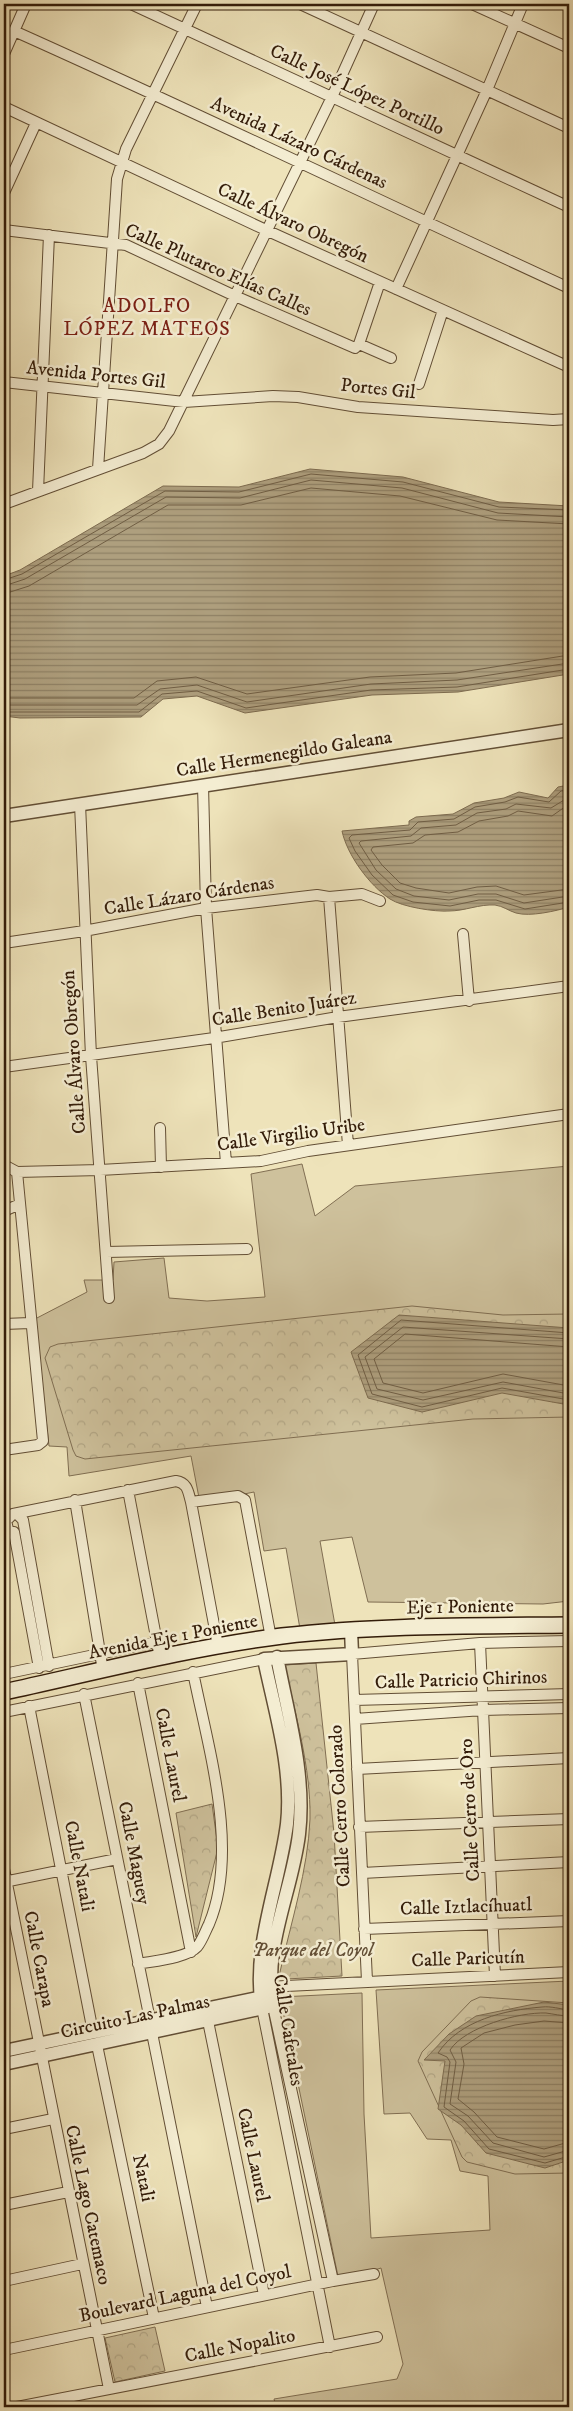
<svg xmlns="http://www.w3.org/2000/svg" width="573" height="2411" viewBox="0 0 573 2411" font-family="'IM FELL DW Pica',serif">
<style>
.green{fill:#cec19c;stroke:#806e52}
.park{fill:url(#park-crowns);stroke:#806e52}
.water{fill:url(#water-rules);stroke:#7d6b4f}
.lines{fill:none;stroke-linecap:round;stroke-linejoin:round}
.shore{stroke:#705e44;stroke-width:1}
.minor-casing{stroke:#624e35;stroke-width:12}
.tertiary-casing{stroke:#624e35;stroke-width:15}
.secondary-casing{stroke:#331c09;stroke-width:18}
.minor{stroke:#f4edd2;stroke-width:10}
.tertiary{stroke:#f4edd2;stroke-width:12}
.secondary{stroke:#f4edd2;stroke-width:15}
.labels{text-anchor:middle;dominant-baseline:central;stroke-width:5;stroke-linejoin:round;paint-order:stroke}
.street-label{font-size:19px;fill:#331c09;stroke:#f4edd2}
.park-label{font-size:19px;font-style:italic;fill:#624e35;stroke:#f4edd2}
.neighbourhood-label{font-size:20px;letter-spacing:1px;fill:#7a1f14;stroke:#f4edd2}
</style>
<defs>
<pattern id="park-crowns" width="20" height="18" patternUnits="userSpaceOnUse" patternTransform="scale(1.25)"><rect width="20" height="18" fill="#cec19c"/><path d="M2 6a3 3 0 1 1 6 0M12 15a3 3 0 1 1 6 0" fill="none" stroke="#b1a585"/></pattern>
<pattern id="water-rules" width="6" height="5" patternUnits="userSpaceOnUse" patternTransform="scale(1.25)"><rect width="6" height="5" fill="#ae9f7e"/><path d="M0 2.5h6" fill="none" stroke="#8e8165"/></pattern>
</defs>
<rect width="100%" height="100%" fill="#eee3ba"/>
<filter id="stains"><feTurbulence type="fractalNoise" baseFrequency=".004" numOctaves="4"/><feColorMatrix values="0 0 0 0 .2 0 0 0 0 .09 0 0 0 0 .02 0 0 0 .5 -.17"/></filter>
<radialGradient id="worn" r=".72"><stop offset=".6" stop-color="#630" stop-opacity="0"/><stop offset="1" stop-color="#630" stop-opacity=".3"/></radialGradient>
<path class="green" d="M 302,1164 L 315,1216 L 355,1186 L 569,1166 L 569,1601 L 543,1604 L 368,1602 L 352,1537 L 320,1541 L 335,1625 L 300,1629 L 286,1548 L 264,1551 L 254,1492 L 200,1503 L 191,1456 L 69,1476 L 67,1447 L 49,1446 L 35,1319 L 87,1292 L 84,1280 L 113,1280 L 114,1262 L 164,1258 L 169,1298 L 207,1301 L 265,1297 L 251,1174 Z
M 569,1981 L 569,2407 L 274,2407 L 276,2407 L 274,2399 L 397,2379 L 403,2364 L 381,2268 L 339,2281 L 280,1997 L 362,1993 L 364,2114 L 371,2238 L 490,2230 L 488,2176 L 460,2171 L 451,2140 L 427,2139 L 410,2113 L 384,2114 L 376,1990 Z"/>
<path class="park" d="M 412,1306 L 503,1315 L 569,1314 L 569,1417 L 473,1419 L 85,1459 L 76,1456 L 73,1450 L 45,1358 L 50,1347 L 58,1344 Z
M 316,1663 L 334,1833 L 342,1976 L 286,1979 L 280,1977 L 280,1972 C 291,1922 308,1870 310,1819 C 311,1767 295,1715 285,1665 Z
M 212,1804 L 218,1848 L 196,1937 L 176,1813 Z
M 480,1997 L 569,2003 L 569,2173 L 515,2174 L 467,2162 L 462,2157 L 418,2061 L 422,2052 L 471,2001 Z
M 155,2327 L 165,2371 L 115,2382 L 105,2338 Z"/>
<path class="water" d="M 310,469 L 403,477 L 499,502 L 569,506 L 569,674 L 458,692 L 372,695 L 245,713 L 197,696 L 163,699 L 141,717 L 20,718 L 4,716 L 4,576 L 20,570 L 163,486 L 239,487 Z
M 569,785 L 569,907 C 556,911 530,917 516,913 C 509,911 503,906 495,905 C 479,904 465,911 449,911 C 435,912 402,907 390,899 C 370,886 347,855 342,831 L 409,825 L 409,821 L 416,817 L 453,814 L 474,803 L 504,798 L 519,792 L 548,798 L 558,787 Z
M 399,1315 L 569,1328 L 569,1405 L 502,1393 L 422,1412 L 368,1398 L 351,1352 Z
M 544,2002 L 569,2005 L 569,2160 L 545,2168 L 486,2153 L 461,2125 L 438,2109 L 445,2061 L 424,2060 L 449,2034 L 476,2016 Z"/>
<g class="lines">
<path class="shore" d="M 4,580 L 22,574 L 165,491 L 239,492 L 311,474 L 403,482 L 499,507 L 569,510
M 4,586 L 25,579 L 166,497 L 240,498 L 311,480 L 402,488 L 498,513 L 569,517
M 4,594 L 29,586 L 168,505 L 241,505 L 311,488 L 400,496 L 497,520 L 569,524
M 4,698 L 134,698 L 157,681 L 196,677 L 247,694 L 370,677 L 456,673 L 569,655
M 4,705 L 137,705 L 160,689 L 197,685 L 247,702 L 371,684 L 457,680 L 569,663
M 4,712 L 139,712 L 162,694 L 197,691 L 246,708 L 371,690 L 457,687 L 569,669
M 569,790 L 561,791 L 549,802 L 518,797 L 505,802 L 475,807 L 454,819 L 418,822 L 410,830 L 352,835 L 349,838 L 355,851 L 372,875 L 393,895 L 413,902 L 450,906 L 479,900 L 496,900 L 525,909 L 569,902
M 569,797 L 551,808 L 516,804 L 506,809 L 477,813 L 456,825 L 421,828 L 411,836 L 361,841 L 359,843 L 376,870 L 396,889 L 414,896 L 449,900 L 478,894 L 496,894 L 524,903 L 569,896
M 569,804 L 552,816 L 518,811 L 508,816 L 479,821 L 458,832 L 425,835 L 413,843 L 373,847 L 371,850 L 382,865 L 400,883 L 416,888 L 449,893 L 477,887 L 496,886 L 524,895 L 569,889
M 569,1333 L 401,1320 L 358,1355 L 372,1394 L 422,1407 L 502,1388 L 569,1400
M 569,1339 L 403,1327 L 365,1357 L 377,1389 L 423,1400 L 503,1382 L 569,1394
M 569,1347 L 405,1334 L 374,1359 L 383,1383 L 423,1393 L 503,1374 L 569,1386
M 569,2010 C 560,2009 551,2006 542,2007 C 505,2010 460,2020 438,2053 L 447,2057 L 450,2062 L 444,2107 L 464,2121 L 489,2149 L 545,2163 L 569,2156
M 569,2016 C 561,2016 554,2014 546,2013 C 519,2012 465,2027 450,2050 L 456,2062 L 450,2104 L 468,2116 L 493,2143 L 544,2157 L 569,2150
M 569,2023 L 544,2021 L 515,2025 L 484,2033 L 461,2048 L 464,2064 L 458,2099 L 474,2112 L 497,2137 L 544,2149 L 569,2142"/>
<defs>
<path id="minor" d="M 131,4 L 569,207
M 300,4 L 569,128
M 472,4 L 569,48
M 14,31 C 200,114 384,203 569,288
M 4,54 L 26,4
M 4,107 L 268,231 L 569,367
M 4,193 L 36,123
M 4,230 L 126,245 L 235,296 L 355,348 L 359,344 L 380,282
M 396,289 L 487,90 L 523,4
M 359,344 L 391,358
M 4,382 L 184,402 L 273,396 L 298,397 L 358,407 L 553,420 L 569,419
M 419,384 L 443,310
M 98,469 L 117,179 L 126,149 L 197,4
M 38,491 L 49,235
M 4,504 L 143,453 L 159,444 L 169,431 L 332,97 L 374,4
M 203,785 L 206,908 L 226,1163
M 80,804 L 91,1056 L 109,1298
M 329,897 L 348,1145
M 463,934 L 469,1001
M 4,943 L 84,931 L 206,908 L 317,895 L 329,897 L 362,894 L 380,901
M 4,1067 L 214,1038 L 338,1017 L 569,986
M 160,1128 L 161,1167
M 4,1165 L 17,1172 L 100,1170 L 261,1161 L 308,1151 L 569,1114
M 4,1211 L 20,1204
M 106,1252 L 247,1249
M 4,1324 L 30,1323
M 4,1450 L 38,1445 L 43,1441 L 17,1172
M 128,1490 L 160,1658
M 75,1500 L 103,1671
M 191,1502 L 238,1496 L 245,1500 L 271,1638
M 18,1515 L 23,1520 L 49,1666
M 8,1529 L 6,1521 L 13,1514 L 176,1481 C 188,1483 188,1492 191,1502 L 218,1646
M 14,1532 L 39,1668
M 480,1643 L 495,1976
M 4,1674 L 156,1642
M 138,1683 L 191,1952
M 84,1694 L 150,2020
M 354,1700 L 569,1694
M 29,1706 L 93,2032
M 4,1712 L 264,1659
M 355,1719 L 483,1710 L 569,1708
M 357,1769 L 569,1758
M 359,1827 L 569,1819
M 4,1869 L 109,2389
M 362,1873 L 569,1862
M 4,1882 L 117,1859
M 364,1929 L 569,1921
M 138,1964 C 153,1961 187,1958 197,1947 C 202,1941 205,1932 209,1924 C 240,1850 208,1748 193,1672
M 367,1981 L 352,1654 L 480,1643 L 569,1641
M 266,1987 L 569,1972
M 273,2006 L 333,2281
M 262,2008 L 330,2347
M 208,2021 L 264,2295
M 152,2033 L 207,2307
M 97,2045 L 154,2318
M 4,2129 L 53,2119
M 4,2205 L 68,2192
M 4,2281 L 82,2264
M 4,2350 L 333,2281 L 374,2274
M 17,2407 L 377,2337"/>
<path id="tertiary" d="M 4,816 L 569,730
M 262,2008 C 252,1946 279,1886 287,1824 C 293,1769 275,1712 264,1659 L 352,1654 L 351,1630
M 4,2051 L 267,1996
M 4,2064 L 273,2006 C 263,1946 292,1892 299,1834 C 306,1775 288,1715 277,1657"/>
<path id="secondary" d="M 4,1692 C 96,1672 188,1648 282,1636 C 377,1625 474,1626 569,1625"/>
</defs>
<use href="#minor" class="minor-casing"/>
<use href="#tertiary" class="tertiary-casing"/>
<use href="#secondary" class="secondary-casing"/>
<use href="#minor" class="minor"/>
<use href="#tertiary" class="tertiary"/>
<use href="#secondary" class="secondary"/>
</g>
<g class="labels">
<g class="street-label">
<text transform="translate(357 90) rotate(25)">Calle José López Portillo</text>
<text transform="translate(299 143) rotate(25)">Avenida Lázaro Cárdenas</text>
<text transform="translate(293 223) rotate(25)">Calle Álvaro Obregón</text>
<text transform="translate(218 270) rotate(24)">Calle Plutarco Elías Calles</text>
<text transform="translate(96 375) rotate(6)">Avenida Portes Gil</text>
<text transform="translate(378 389) rotate(6)">Portes Gil</text>
<text transform="translate(284 754) rotate(-9)">Calle Hermenegildo Galeana</text>
<text transform="translate(189 896) rotate(-9)">Calle Lázaro Cárdenas</text>
<text transform="translate(284 1009) rotate(-9)">Calle Benito Juárez</text>
<text transform="translate(74 1052) rotate(-94)">Calle Álvaro Obregón</text>
<text transform="translate(291 1135) rotate(-8)">Calle Virgilio Uribe</text>
<text transform="translate(460 1607) rotate(-1)">Eje 1 Poniente</text>
<text transform="translate(173 1637) rotate(-11)">Avenida Eje 1 Poniente</text>
<text transform="translate(461 1680) rotate(-2)">Calle Patricio Chirinos</text>
<text transform="translate(170 1755) rotate(79)">Calle Laurel</text>
<text transform="translate(340 1806) rotate(-93)">Calle Cerro Colorado</text>
<text transform="translate(470 1810) rotate(-93)">Calle Cerro de Oro</text>
<text transform="translate(134 1853) rotate(79)">Calle Maguey</text>
<text transform="translate(79 1866) rotate(79)">Calle Natali</text>
<text transform="translate(466 1907) rotate(-2)">Calle Iztlacíhuatl</text>
<text transform="translate(39 1959) rotate(79)">Calle Carapa</text>
<text transform="translate(468 1959) rotate(-2)">Calle Paricutín</text>
<text transform="translate(135 2017) rotate(-12)">Circuito Las Palmas</text>
<text transform="translate(288 2030) rotate(81)">Calle Cafetales</text>
<text transform="translate(253 2155) rotate(78)">Calle Laurel</text>
<text transform="translate(143 2178) rotate(78)">Natali</text>
<text transform="translate(88 2205) rotate(78)">Calle Lago Catemaco</text>
<text transform="translate(185 2294) rotate(-12)">Boulevard Laguna del Coyol</text>
<text transform="translate(240 2346) rotate(-11)">Calle Nopalito</text>
</g>
<g class="park-label">
<text x="313" y="1950">Parque del Coyol</text>
</g>
<g class="neighbourhood-label">
<text x="147" y="306">ADOLFO<tspan x="147" dy="23">LÓPEZ MATEOS</tspan></text>
</g>
</g>
<rect width="573" height="2411" fill="none" stroke="#eee3ba" stroke-width="20"/>
<rect x="5" y="5" width="563" height="2401" fill="none" stroke="#331c09" stroke-width="2.5"/>
<rect x="10" y="10" width="553" height="2391" fill="none" stroke="#331c09"/>
<rect width="100%" height="100%" filter="url(#stains)"/>
<rect width="100%" height="100%" fill="url(#worn)"/>
</svg>
